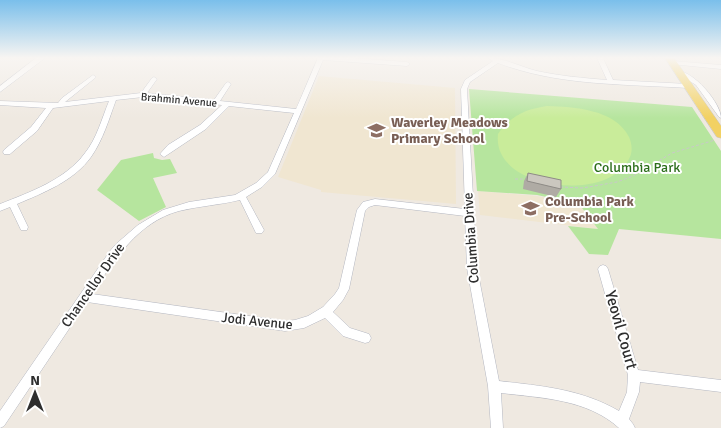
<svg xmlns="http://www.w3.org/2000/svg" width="721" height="428" viewBox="0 0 721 428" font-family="Signika,sans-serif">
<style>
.education{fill:#f0e6d1}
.green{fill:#b6e59e}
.pitch{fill:#c9ec9a}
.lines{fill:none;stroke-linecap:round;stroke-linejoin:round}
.minor-casing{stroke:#b4b7c1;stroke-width:1}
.tertiary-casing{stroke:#b4b7c1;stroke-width:1}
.primary-casing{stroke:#c9c9c9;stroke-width:1}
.path{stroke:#c9c9c9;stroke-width:1;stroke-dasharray:3 2;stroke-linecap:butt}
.minor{fill:#fff;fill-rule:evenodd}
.tertiary{fill:#fff;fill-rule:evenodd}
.primary{fill:#f2d163;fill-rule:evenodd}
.wall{fill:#afaba4}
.building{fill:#cbc7bf;stroke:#8e8b86}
.labels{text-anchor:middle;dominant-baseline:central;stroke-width:4;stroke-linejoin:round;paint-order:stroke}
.far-street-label{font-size:11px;fill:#2e2e2e;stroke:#fff}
.education-label{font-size:14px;font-weight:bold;fill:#785e54;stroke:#fff;text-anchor:start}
.park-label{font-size:14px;fill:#2c6e1b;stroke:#fff}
.street-label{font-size:14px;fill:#2e2e2e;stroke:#fff}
.near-street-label{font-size:16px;fill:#2e2e2e;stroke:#fff}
</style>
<rect width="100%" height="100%" fill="#efe9e1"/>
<path class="education" d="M 319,76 L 455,88 L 456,204 L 321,192 L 321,190 L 278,177 Z
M 478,191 L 537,196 L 579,204 L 598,229 L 480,215 Z"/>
<path class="green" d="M 469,89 L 692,107 L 721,151 L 721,239 L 619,229 L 608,255 L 589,254 L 568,226 L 598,229 L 579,204 L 537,195 L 477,191 Z
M 153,153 L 154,158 L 162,160 L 170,159 L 177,173 L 153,178 L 166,207 L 139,221 L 97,190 L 121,160 Z"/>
<path class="pitch" d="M 547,106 C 574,107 615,109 629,137 C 632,144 633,152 629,159 C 611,193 550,190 522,174 C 506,165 496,152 498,134 C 510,116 526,109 547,106 Z"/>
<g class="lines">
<defs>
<path id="minor" d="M 318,58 L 351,58 L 407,62 L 410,64 L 407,66 L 323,60 L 275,174 L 262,187 L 246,197 L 264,230 L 262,233 L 256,233 L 240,200 C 220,205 199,206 179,211 C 138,222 114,260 92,294 L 285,321 L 295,320 L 308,316 L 323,307 L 335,294 L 339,288 L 357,210 L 363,202 L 375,199 L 465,209 L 461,89 L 465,80 L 493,61 L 488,58 C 505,58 521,67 537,71 C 560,76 583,78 607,80 L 597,58 L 603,58 L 613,80 L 688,84 L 691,86 L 688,88 C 625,84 558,86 498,63 L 470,82 L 467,89 L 477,268 L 499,381 C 542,386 581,389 619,411 L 627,392 L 628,375 L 598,269 L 600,266 L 603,265 L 606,266 L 608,269 L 638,370 L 721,380 L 721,392 L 640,382 L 639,392 L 629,419 L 633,424 L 635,428 L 619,428 C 587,399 542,398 501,393 L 503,428 L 491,428 L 488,386 L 467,268 L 465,216 L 375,205 L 369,207 L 365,211 L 349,289 L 343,300 L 333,312 L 350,328 L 369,334 L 371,338 L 369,342 L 365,343 L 343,336 L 325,318 L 304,328 L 285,331 L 87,302 L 4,426 L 0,428 L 0,411 L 110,251 L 116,244 L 138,225 L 163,210 L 189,202 L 235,195 L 256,183 L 268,172 L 294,113 L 229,106 L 206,129 L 164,157 L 160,154 L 168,145 L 200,125 L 222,105 L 143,97 L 116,100 C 109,119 103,140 91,157 C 74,181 43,193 17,204 L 28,227 L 27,230 L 21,230 L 10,207 L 0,211 L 0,204 C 30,192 65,180 85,153 C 97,138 102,118 109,101 L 53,108 L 37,131 L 10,154 L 4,154 L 3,152 L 4,150 L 31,127 L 46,108 L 0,105 L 0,101 L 58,103 L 62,98 L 93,75 L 96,77 L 95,78 L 65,102 L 141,93 L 152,78 L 154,77 L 157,79 L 147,93 L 214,100 L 226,83 L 228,82 L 231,84 L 220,101 L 296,109 Z
M 673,61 L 721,65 L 721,69 L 671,64 L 670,63 Z
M 677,71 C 693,70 721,103 721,118 L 719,117 L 696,85 L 677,73 Z"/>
<path id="tertiary" d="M 36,58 L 45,58 L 0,92 L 0,86 Z"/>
<path id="primary" d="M 665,58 L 674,58 L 721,126 L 721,138 L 717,137 Z"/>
</defs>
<use href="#minor" class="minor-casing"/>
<use href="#tertiary" class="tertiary-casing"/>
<use href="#primary" class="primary-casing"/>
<path class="path" d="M 515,179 L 524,179
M 560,187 L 583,188 L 617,182 L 633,176 L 672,153 L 715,140"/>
<use href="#minor" class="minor"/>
<use href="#tertiary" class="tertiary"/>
<use href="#primary" class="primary"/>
</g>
<path class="wall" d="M 528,173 L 561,189 L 556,197 L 523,189 L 524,181 Z"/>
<path class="building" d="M 528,173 L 561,180 L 561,189 L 527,181 Z"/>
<linearGradient id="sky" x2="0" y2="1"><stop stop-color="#7abfeb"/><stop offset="0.49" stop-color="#f8f5f2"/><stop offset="1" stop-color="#f8f5f2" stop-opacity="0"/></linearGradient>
<rect width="721" height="118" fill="url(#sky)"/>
<defs>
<symbol id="school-bare" viewBox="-9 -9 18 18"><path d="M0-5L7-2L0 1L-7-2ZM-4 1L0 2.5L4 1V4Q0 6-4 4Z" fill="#8d6e63" stroke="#fff" stroke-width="2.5" paint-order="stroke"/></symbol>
</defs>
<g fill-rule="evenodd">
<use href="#school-bare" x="364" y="118" width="25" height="25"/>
<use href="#school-bare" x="518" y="196" width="25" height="25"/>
</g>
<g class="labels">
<g class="far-street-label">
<text transform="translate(179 100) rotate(5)">Brahmin Avenue</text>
</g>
<g class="education-label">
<text x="391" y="122">Waverley Meadows<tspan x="391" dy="16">Primary School</tspan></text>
<text x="545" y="201">Columbia Park<tspan x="545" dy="16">Pre-School</tspan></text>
</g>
<g class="park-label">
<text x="637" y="167">Columbia Park</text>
</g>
<g class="street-label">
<text transform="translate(471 238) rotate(-94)">Columbia Drive</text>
<text transform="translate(93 285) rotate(-55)">Chancellor Drive</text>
<text transform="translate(257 321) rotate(6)">Jodi Avenue</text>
</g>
<g class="near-street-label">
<text transform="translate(621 330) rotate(74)">Yeovil Court</text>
</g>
</g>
<g transform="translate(35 393)" stroke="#ffffff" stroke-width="4" paint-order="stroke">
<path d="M0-4L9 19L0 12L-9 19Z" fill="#2e2e2e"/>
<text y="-8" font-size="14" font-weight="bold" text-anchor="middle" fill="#2e2e2e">N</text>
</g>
</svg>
